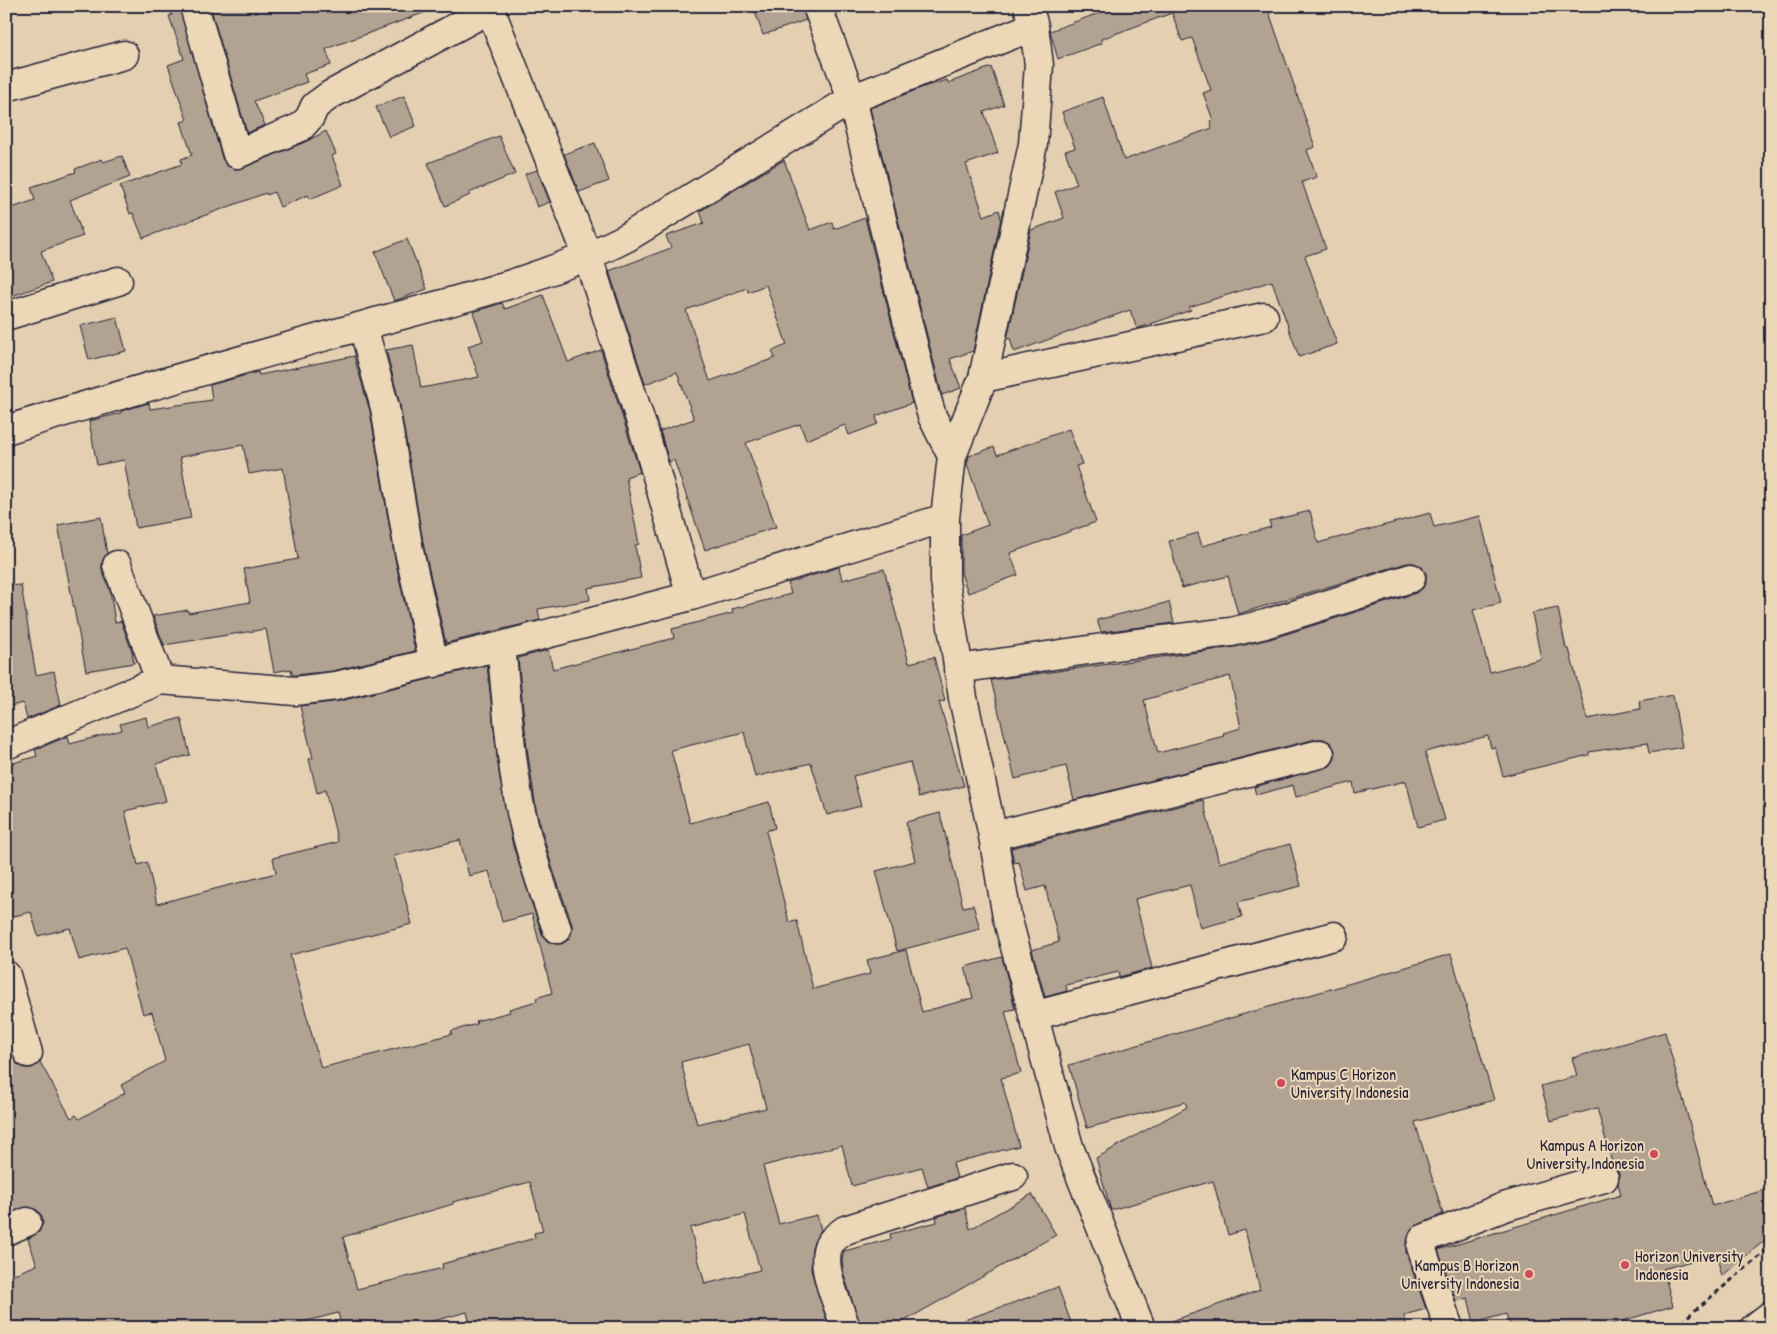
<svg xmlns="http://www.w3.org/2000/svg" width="1777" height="1334" viewBox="0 0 1777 1334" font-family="'Patrick Hand',sans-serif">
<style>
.building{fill:#b1a291;stroke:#22223b;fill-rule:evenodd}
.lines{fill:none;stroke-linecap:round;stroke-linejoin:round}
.minor-casing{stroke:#22223b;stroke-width:31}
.major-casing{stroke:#22223b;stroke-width:31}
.path{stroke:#22223b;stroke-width:3;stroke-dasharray:5 4;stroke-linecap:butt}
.minor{stroke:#ecd7b6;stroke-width:28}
.major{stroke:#ecd7b6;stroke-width:28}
.poi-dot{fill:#d1495b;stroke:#ecd7b6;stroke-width:2}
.labels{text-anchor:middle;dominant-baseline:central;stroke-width:4;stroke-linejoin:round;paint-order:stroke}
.poi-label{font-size:16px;fill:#22223b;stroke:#ecd7b6;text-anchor:start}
</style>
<rect width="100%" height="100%" fill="#e4d0b1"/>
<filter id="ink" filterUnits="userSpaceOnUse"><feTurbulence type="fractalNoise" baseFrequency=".02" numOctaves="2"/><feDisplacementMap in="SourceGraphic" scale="10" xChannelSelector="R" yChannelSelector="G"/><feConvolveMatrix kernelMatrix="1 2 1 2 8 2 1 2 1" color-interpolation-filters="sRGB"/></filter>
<g filter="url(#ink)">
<path class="building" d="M 169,6 L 179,6 L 222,158 L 226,165 L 234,169 L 243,168 L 307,141 L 326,131 L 336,154 L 332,156 L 343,185 L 310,199 L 308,195 L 280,207 L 274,192 L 267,195 L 266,193 L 143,238 L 133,213 L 130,214 L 120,186 L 182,164 L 181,159 L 192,155 L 181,122 L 187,120 L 168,65 L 184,59 L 169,16 L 172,15 Z
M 210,6 L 433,6 L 434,9 L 326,49 L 331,65 L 304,74 L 307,82 L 254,101 L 265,125 L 247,133 Z
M 753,6 L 802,6 L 806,20 L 763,35 Z
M 1118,6 L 1267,6 L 1315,147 L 1307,150 L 1317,177 L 1302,182 L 1326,249 L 1305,256 L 1337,344 L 1299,357 L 1272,281 L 1189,307 L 1191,310 L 1139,328 L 1137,329 L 1130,310 L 1014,352 L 1010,338 L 1007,339 L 1031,230 L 1064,218 L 1055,192 L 1077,184 L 1065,151 L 1075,148 L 1062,112 L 1103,97 L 1124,160 L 1212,128 L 1210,121 L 1213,120 L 1203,93 L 1211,90 L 1192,38 L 1182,41 L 1172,13 L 1101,39 L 1102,43 L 1058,59 L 1050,31 Z
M 991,67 L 1004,105 L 984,112 L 998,153 L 966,164 L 984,216 L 999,210 L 1001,218 L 973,351 L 950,359 L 961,388 L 942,395 L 870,108 L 926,86 L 947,80 L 948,83 Z
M 404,96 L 416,126 L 389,137 L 376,107 Z
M 499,136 L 515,174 L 469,193 L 470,195 L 445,206 L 428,163 Z
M 595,143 L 609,181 L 579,192 L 564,154 Z
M 122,156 L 130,177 L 70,200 L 83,236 L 41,251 L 52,282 L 6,298 L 6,210 L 35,200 L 31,187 L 76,172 L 75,169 L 102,159 L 103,162 Z
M 784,160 L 810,230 L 832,222 L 834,229 L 865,218 L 912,403 L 876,416 L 878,424 L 849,435 L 845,425 L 806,440 L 800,424 L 746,443 L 776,527 L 705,550 L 674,460 L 669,462 L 660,431 L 694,419 L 677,372 L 645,384 L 609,271 L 671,248 L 666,236 L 704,223 L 700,211 ZM 766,285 L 787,345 L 772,351 L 775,358 L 710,381 L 686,310 L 747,288 L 748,292 Z
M 537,170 L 550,202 L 537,207 L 525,174 Z
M 407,239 L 427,289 L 394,301 L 375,252 Z
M 543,295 L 568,362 L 601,350 L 640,472 L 626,477 L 639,544 L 635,545 L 641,578 L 588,588 L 590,600 L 538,609 L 540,620 L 446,643 L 424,548 L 400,405 L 386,350 L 413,345 L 421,388 L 479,377 L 468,346 L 483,341 L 473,312 L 502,303 L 505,309 Z
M 117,317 L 126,351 L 89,360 L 80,326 Z
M 354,356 L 370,411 L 394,554 L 415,651 L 333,671 L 295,675 L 292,675 L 291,669 L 274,672 L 266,629 L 164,645 L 153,616 L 188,610 L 188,613 L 250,602 L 244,569 L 298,559 L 283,468 L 249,474 L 243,445 L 180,457 L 191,518 L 136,528 L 124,460 L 97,465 L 89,421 L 121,413 L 121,411 L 149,403 L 150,409 L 212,400 L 210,385 L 258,372 L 259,375 Z
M 1069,429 L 1082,464 L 1076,466 L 1096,522 L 1010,553 L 1018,575 L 968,593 L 961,573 L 961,535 L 988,525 L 967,464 L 969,456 L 994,447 L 997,455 Z
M 1310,511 L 1318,543 L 1430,513 L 1434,527 L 1480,516 L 1501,603 L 1473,610 L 1490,672 L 1541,659 L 1532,613 L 1558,608 L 1566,649 L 1569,649 L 1587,719 L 1640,709 L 1639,701 L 1673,695 L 1682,747 L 1649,753 L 1647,743 L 1589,752 L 1589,755 L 1503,776 L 1495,747 L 1491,748 L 1488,736 L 1425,752 L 1445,820 L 1418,827 L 1406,781 L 1355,793 L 1353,782 L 1296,797 L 1293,785 L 1256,795 L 1254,787 L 1330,766 L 1335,759 L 1335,751 L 1331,743 L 1324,739 L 1316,739 L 1074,800 L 1066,766 L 1015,779 L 991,680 L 1235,647 L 1270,639 L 1416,593 L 1423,588 L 1426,581 L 1426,573 L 1421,566 L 1414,563 L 1407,563 L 1238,614 L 1228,576 L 1182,588 L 1169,541 L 1198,533 L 1202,546 L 1271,527 L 1269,521 ZM 1230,676 L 1241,728 L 1223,733 L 1224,736 L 1158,753 L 1144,700 Z
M 101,517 L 107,554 L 102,562 L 102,570 L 110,590 L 115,622 L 121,621 L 132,651 L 134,663 L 86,671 L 58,525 Z
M 839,567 L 842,580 L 884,569 L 909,663 L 934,657 L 945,701 L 939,702 L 964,786 L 919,797 L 910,762 L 853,776 L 861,806 L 827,815 L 811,763 L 755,777 L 744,732 L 671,750 L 690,823 L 769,802 L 775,828 L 766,831 L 789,922 L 797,921 L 813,989 L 870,974 L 867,960 L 906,950 L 922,1012 L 973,998 L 965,967 L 1002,957 L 1015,1009 L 1005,1011 L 1021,1073 L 1001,1078 L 1019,1146 L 953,1163 L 957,1178 L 928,1187 L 922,1167 L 852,1186 L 842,1145 L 763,1166 L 779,1224 L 817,1215 L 821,1230 L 812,1247 L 811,1270 L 829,1328 L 471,1328 L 467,1312 L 407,1328 L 342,1328 L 338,1313 L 279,1328 L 6,1328 L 6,1277 L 37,1265 L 28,1239 L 39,1232 L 43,1223 L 42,1216 L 37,1210 L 29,1207 L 6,1214 L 6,1033 L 17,1064 L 24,1068 L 32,1068 L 40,1062 L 71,1118 L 76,1115 L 79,1119 L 125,1093 L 121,1085 L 165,1061 L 152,1012 L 143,1014 L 125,948 L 79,960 L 70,928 L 38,936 L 31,912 L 6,918 L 6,765 L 37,756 L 35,750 L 68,736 L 70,744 L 122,730 L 120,724 L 146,717 L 148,727 L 181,718 L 190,755 L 156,764 L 166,801 L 125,811 L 138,865 L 147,862 L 157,904 L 276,873 L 273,858 L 338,842 L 325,790 L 317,793 L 309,759 L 313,758 L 300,706 L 340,701 L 487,665 L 499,773 L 513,846 L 542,934 L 547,941 L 555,944 L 562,944 L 569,939 L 572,931 L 572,924 L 552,867 L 536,809 L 527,748 L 518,658 L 548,650 L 553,669 L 674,638 L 672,629 L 733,613 L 732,609 L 791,594 L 788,583 ZM 460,840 L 469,876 L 489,871 L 502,922 L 532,914 L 552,993 L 536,998 L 537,1001 L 509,1009 L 510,1012 L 476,1021 L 477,1024 L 451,1031 L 452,1034 L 321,1068 L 290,955 L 412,924 L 394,856 ZM 749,1044 L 766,1108 L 697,1124 L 681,1062 ZM 530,1182 L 543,1231 L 534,1233 L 535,1238 L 442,1264 L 443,1268 L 357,1289 L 343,1237 L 453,1204 L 453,1202 ZM 745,1214 L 760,1270 L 705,1284 L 690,1228 Z
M 21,585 L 36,675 L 54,671 L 61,705 L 27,719 L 23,703 L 6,707 L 6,586 Z
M 1169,602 L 1174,623 L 1101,632 L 1097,620 Z
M 1203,800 L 1219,863 L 1290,844 L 1301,886 L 1238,902 L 1242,917 L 1200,928 L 1190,885 L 1135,899 L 1152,968 L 1119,977 L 1118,972 L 1066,985 L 1067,991 L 1045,997 L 1032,950 L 1059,942 L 1045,886 L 1027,891 L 1019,862 L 1014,863 L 1011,848 Z
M 940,813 L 963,907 L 973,905 L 980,929 L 897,951 L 876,871 L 915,861 L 906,822 Z
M 1451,954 L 1494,1100 L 1415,1122 L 1443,1214 L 1412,1228 L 1406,1243 L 1406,1252 L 1426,1309 L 1404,1315 L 1407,1328 L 1164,1328 L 1163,1324 L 1260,1290 L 1245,1230 L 1228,1235 L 1213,1181 L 1111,1210 L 1096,1158 L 1187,1107 L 1185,1102 L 1087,1128 L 1069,1065 Z
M 1665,1032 L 1712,1206 L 1771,1188 L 1771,1235 L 1722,1276 L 1716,1254 L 1663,1269 L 1673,1306 L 1599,1328 L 1511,1328 L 1506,1314 L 1474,1323 L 1468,1298 L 1456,1301 L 1438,1250 L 1621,1195 L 1618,1184 L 1619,1173 L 1613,1166 L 1597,1108 L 1551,1121 L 1541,1086 L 1577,1076 L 1572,1058 Z
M 1032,1194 L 1056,1235 L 892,1328 L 861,1328 L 844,1275 L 842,1259 L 844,1251 L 891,1239 L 890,1234 L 937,1222 L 936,1217 L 965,1208 L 970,1229 Z
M 1058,1287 L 1073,1328 L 954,1328 L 953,1324 Z"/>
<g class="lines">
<defs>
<path id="minor" d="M 194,6 L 237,154 L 301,127 L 310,117 L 315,106 L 330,95 L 490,9
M 489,6 L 588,257 L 647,441 L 691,596
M 817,6 L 852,99 L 926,396 L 932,416 L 952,456
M 1028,6 L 1034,26 L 1039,65 L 1033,144 L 983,378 L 952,456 L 945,518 L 945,581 L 963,698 L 993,836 L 1007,917 L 1069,1147 L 1141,1328
M 6,87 L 124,55
M 6,316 L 118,281
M 363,326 L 385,408 L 409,551 L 434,663
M 983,378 L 1264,317
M 6,430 C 129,391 252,357 376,322 C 461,299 547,278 626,238 L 852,99 L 1034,26
M 117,565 L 160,680
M 501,646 C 507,701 510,758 521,812 C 530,853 543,891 557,929
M 958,669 L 1130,644 L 1231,632 L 1265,624 L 1411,578
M 6,745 L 160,680 L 295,691 L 336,686 L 501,646 L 691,596 L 945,518
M 993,836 L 1320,754
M 6,975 L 28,1053
M 1033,1016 L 1334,936
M 6,1231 L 27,1222
M 846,1328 C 839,1307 822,1271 827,1251 C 828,1242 838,1235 845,1230 L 1013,1176
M 1449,1328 L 1421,1247 L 1423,1239 L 1504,1207 L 1604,1178"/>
<path id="major" d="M 1754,1328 L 1771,1315"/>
</defs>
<use href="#minor" class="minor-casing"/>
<use href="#major" class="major-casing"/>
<path class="path" d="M 1674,1328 L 1771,1247"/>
<use href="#minor" class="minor"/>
<use href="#major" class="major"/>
</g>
</g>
<g class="poi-dot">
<circle cx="1281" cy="1083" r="5"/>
<circle cx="1654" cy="1154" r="5"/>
<circle cx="1625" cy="1265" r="5"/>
<circle cx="1529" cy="1274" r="5"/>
</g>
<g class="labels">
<g class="poi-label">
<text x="1291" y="1074">Kampus C Horizon<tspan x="1291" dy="18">University Indonesia</tspan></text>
<text x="1644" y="1145" text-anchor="end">Kampus A Horizon<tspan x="1644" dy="18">University Indonesia</tspan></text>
<text x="1635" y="1256">Horizon University<tspan x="1635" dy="18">Indonesia</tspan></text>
<text x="1519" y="1265" text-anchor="end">Kampus B Horizon<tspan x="1519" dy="18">University Indonesia</tspan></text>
</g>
</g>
<rect width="1777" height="1334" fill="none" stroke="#ecd7b6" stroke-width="25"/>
<rect x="12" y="12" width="1752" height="1309" fill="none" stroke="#22223b" stroke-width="2" filter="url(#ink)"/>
</svg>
